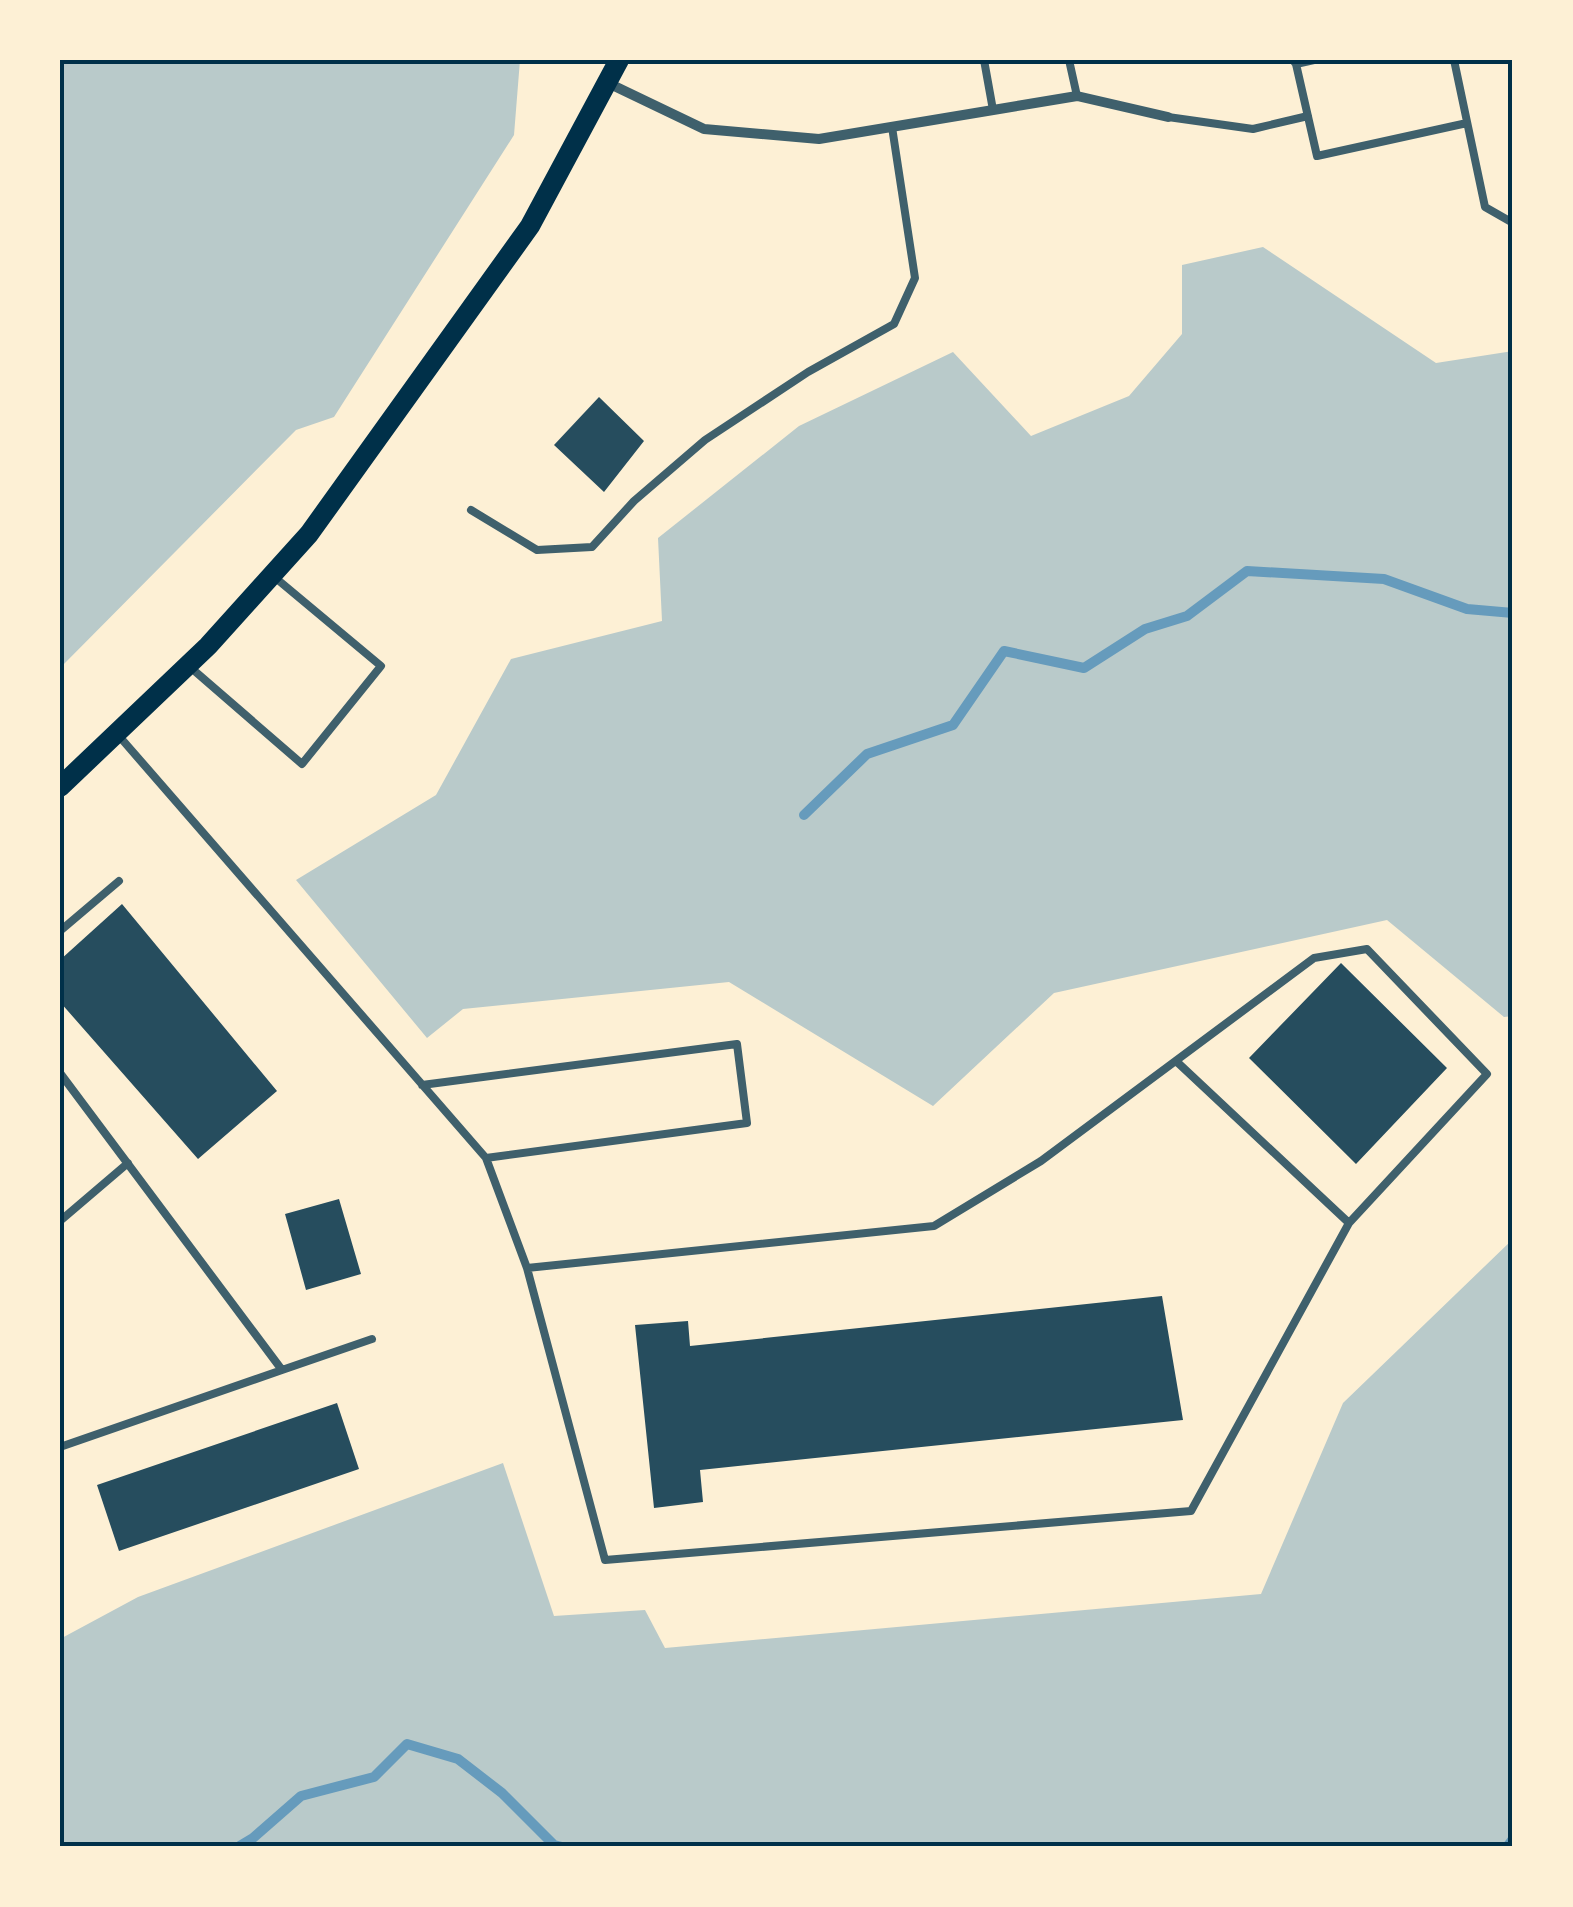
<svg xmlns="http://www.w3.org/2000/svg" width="1573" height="1907" viewBox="0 0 1573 1907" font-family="Montserrat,sans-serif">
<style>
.green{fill:#b9caca}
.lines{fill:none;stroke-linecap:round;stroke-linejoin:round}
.stream{stroke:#669bbc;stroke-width:10}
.building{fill:#264d5e}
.service{stroke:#3f606c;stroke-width:8}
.minor{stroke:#3f606c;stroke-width:10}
.secondary{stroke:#003049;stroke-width:20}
.neatline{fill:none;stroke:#003049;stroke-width:4}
</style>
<rect width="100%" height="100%" fill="#fdf0d5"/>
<path class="green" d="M 60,60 L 520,60 L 514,135 L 334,417 L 296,430 L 60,668 Z
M 1263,247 L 1436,363 L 1513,351 L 1513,1016 L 1504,1017 L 1387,920 L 1054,993 L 933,1106 L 729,982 L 463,1009 L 427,1038 L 296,880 L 436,795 L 511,659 L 662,621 L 658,538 L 799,426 L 953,352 L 1031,436 L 1129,396 L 1182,334 L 1182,265 Z
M 1513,1239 L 1513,1847 L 60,1847 L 60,1639 L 138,1597 L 503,1463 L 554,1616 L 645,1610 L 665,1648 L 1261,1594 L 1343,1403 Z"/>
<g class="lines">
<path class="stream" d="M 804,815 L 867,754 L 953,725 L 1004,651 L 1084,668 L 1145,629 L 1187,616 L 1247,571 L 1384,579 L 1467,609 L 1513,613
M 238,1847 L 253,1838 L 301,1796 L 374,1777 L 407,1744 L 458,1759 L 502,1793 L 554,1845 L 562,1847
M 1507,1847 L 1513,1839"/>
</g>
<path class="building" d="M 599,397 L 644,441 L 604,492 L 554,445 Z
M 122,904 L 277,1091 L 198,1159 L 60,1002 L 60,960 Z
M 1341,963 L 1447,1068 L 1356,1164 L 1249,1058 Z
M 339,1199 L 361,1274 L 306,1290 L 285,1214 Z
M 1162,1296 L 1183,1420 L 700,1470 L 703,1502 L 654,1508 L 635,1325 L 688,1321 L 690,1346 Z
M 337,1403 L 359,1469 L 119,1551 L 97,1485 Z"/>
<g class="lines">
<path class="service" d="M 984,60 L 993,110
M 1069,60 L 1077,96
M 1293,60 L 1296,64 L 1314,60
M 1454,60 L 1485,207 L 1513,223
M 1296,64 L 1317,156 L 1467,123
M 1168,117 L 1253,129 L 1308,116
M 471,510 L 537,550 L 592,547 L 634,501 L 705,440 L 808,372 L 894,324 L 915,278 L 892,127
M 190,667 L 302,764 L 381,666 L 272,575
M 119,736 L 486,1158 L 527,1268 L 605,1560 L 1191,1511 L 1349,1223 L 1487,1074 L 1367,949 L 1314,958 L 1041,1161 L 934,1226 L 527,1268
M 60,931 L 119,881
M 1176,1061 L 1349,1223
M 60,1073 L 282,1370 L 60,1447
M 422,1085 L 737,1044 L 747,1123 L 486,1158
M 60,1221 L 128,1163
M 282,1370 L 372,1339"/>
<path class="minor" d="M 608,83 L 704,129 L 819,139 L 1077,96 L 1168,117"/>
<path class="secondary" d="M 60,787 L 208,646 L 309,534 L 530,226 L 619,60"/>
</g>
<rect width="1573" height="1907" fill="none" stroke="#fdf0d5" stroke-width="125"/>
<rect x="62" y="62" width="1448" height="1782" class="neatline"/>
</svg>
